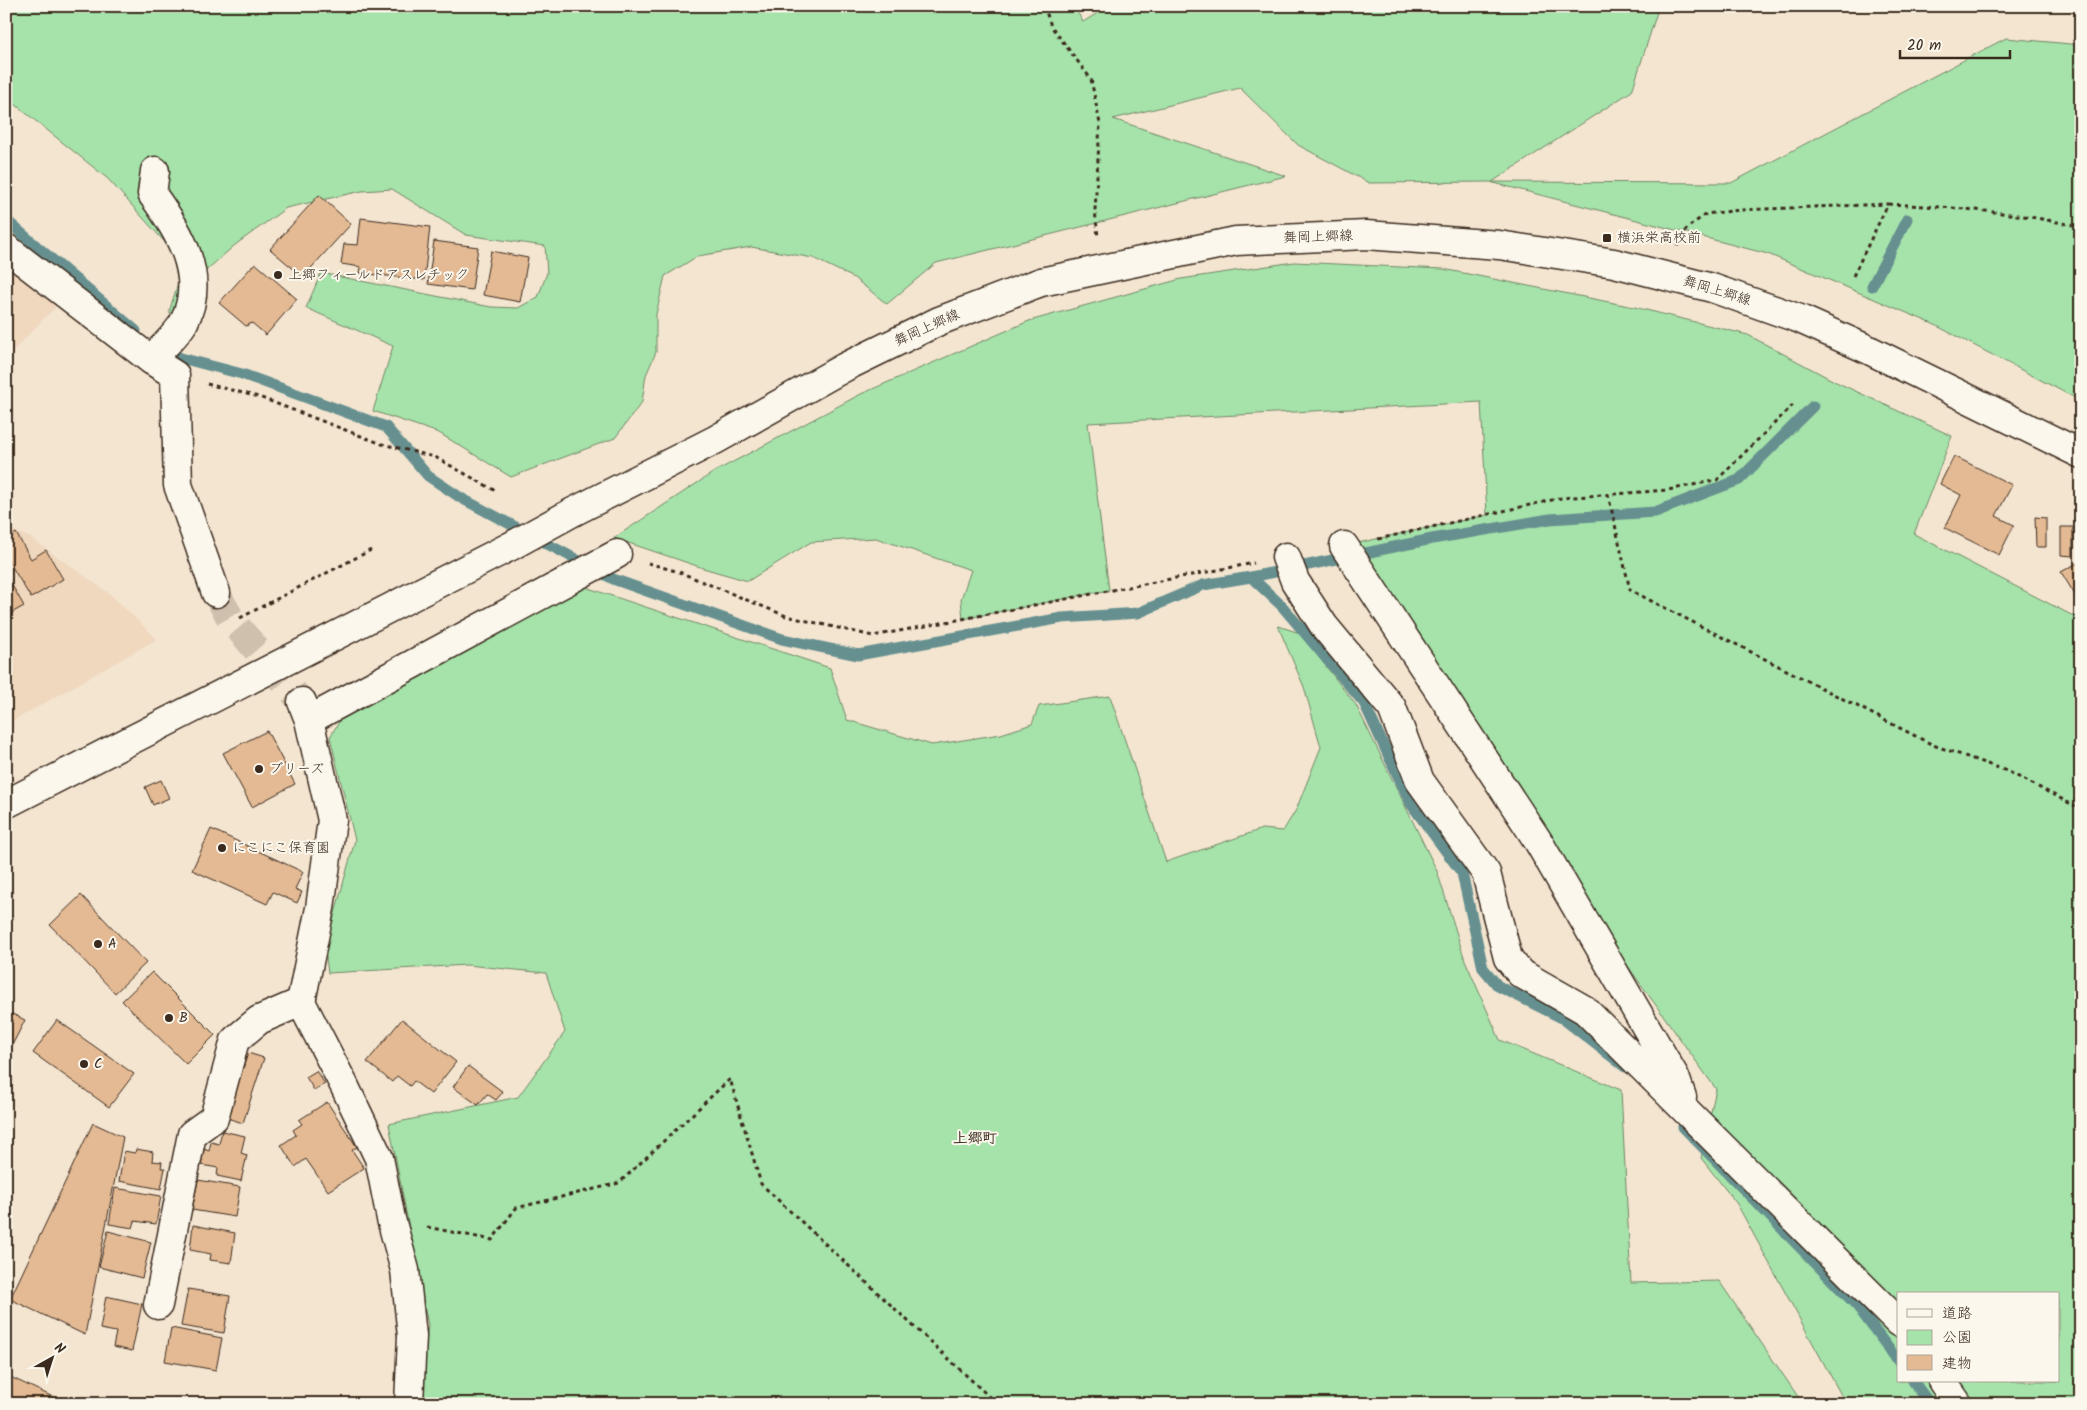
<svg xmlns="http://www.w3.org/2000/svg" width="2087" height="1410" viewBox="0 0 2087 1410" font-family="Kalam,'Klee One',sans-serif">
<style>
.built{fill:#efd8be}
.green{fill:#a5e3aa;stroke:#708664;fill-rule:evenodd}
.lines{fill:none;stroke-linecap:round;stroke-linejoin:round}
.stream{stroke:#66908f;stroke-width:11}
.building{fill:#e3ba93;stroke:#3b2a1e}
.minor-tunnel{stroke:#cfc0ad;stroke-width:28;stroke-dasharray:28 14;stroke-linecap:butt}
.minor-casing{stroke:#3b2a1e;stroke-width:31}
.path{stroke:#3b2a1e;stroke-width:3;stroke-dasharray:4 4;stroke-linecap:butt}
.minor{stroke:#fbf7ec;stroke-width:28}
.minor-bridge-casing{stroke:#3b2a1e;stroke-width:31;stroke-linecap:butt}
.minor-bridge{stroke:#fbf7ec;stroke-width:28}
.poi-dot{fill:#3b2a1e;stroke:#fbf7ec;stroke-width:2}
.labels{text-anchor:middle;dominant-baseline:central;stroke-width:4;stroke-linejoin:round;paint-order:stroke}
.street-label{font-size:14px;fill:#3b2a1e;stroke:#fbf7ec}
.poi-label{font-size:14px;fill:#3b2a1e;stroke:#fbf7ec;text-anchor:start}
.neighbourhood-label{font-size:15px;font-weight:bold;fill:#3b2a1e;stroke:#fbf7ec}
</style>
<rect width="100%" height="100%" fill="#f4e5d1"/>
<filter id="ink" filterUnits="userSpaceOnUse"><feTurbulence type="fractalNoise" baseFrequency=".02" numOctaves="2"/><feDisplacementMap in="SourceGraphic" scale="10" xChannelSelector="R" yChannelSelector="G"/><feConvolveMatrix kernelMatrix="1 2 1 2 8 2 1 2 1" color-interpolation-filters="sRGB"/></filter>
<g filter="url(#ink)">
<path class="built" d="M 6,248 L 67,295 L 6,358 Z
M 6,527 L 31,538 L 110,594 L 157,639 L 6,725 Z"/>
<path class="green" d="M 6,6 L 1074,6 L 1083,22 L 1109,6 L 1659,6 L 1632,91 L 1492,182 L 1731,183 L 2006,38 L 2081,45 L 2081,401 L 1933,324 L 1768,254 L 1490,182 L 1369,183 L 1298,145 L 1240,88 L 1113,119 L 1286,176 L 936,263 L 887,304 L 854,278 L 813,258 L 751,247 L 698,256 L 665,276 L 656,314 L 656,352 L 646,375 L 642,402 L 615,438 L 511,477 L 439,433 L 373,411 L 393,346 L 306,308 L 321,273 L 491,307 L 518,308 L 538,297 L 547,273 L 545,246 L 466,235 L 392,189 L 362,191 L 286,208 L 235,245 L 185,289 L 177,314 L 169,312 L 178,283 L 171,249 L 108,179 L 6,97 Z
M 1294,262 L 1443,269 L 1634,307 L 1748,335 L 1836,382 L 1952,436 L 1914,534 L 2081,620 L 2081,1404 L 1846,1404 L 1737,1204 L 1701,1158 L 1716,1089 L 1538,841 L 1344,546 L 1487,515 L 1481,402 L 1088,423 L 1109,590 L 963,619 L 961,599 L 971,570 L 876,538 L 811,542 L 748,581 L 703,568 L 614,538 L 714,472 L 861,394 L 1029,321 L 1181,279 ZM 1898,1294 L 2058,1294 L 2058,1381 L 1898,1381 Z
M 579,585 L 830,668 L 847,720 L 932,745 L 1001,734 L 1032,724 L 1039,706 L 1110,696 L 1166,862 L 1262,829 L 1283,831 L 1296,810 L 1321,747 L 1304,687 L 1278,626 L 1300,633 L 1356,705 L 1437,871 L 1465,960 L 1500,1040 L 1621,1090 L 1631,1283 L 1719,1281 L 1803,1404 L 419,1404 L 428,1325 L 389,1124 L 518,1097 L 565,1032 L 546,973 L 467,965 L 328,973 L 325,950 L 355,840 L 330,737 L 349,705 Z"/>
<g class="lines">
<path class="stream" d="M 6,220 L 136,331
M 1872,286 L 1907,219
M 162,348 L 181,358 L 242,374 L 386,427 L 428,476 L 461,498 L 613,579 L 782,639 L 858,655 L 1062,618 L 1138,613 L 1203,585 L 1251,577 L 1282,606 L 1364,703 L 1411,804 L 1462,873 L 1483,968 L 1498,986 L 1562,1018 L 1625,1067
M 1251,577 L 1432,539 L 1550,519 L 1655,512 L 1739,480 L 1813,406
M 1683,1127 L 1857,1306 L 1898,1361
M 1913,1381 L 1930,1404"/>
</g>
<path class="building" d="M 319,195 L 351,224 L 303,277 L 270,249 Z
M 361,218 L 430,227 L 424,280 L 360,273 L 361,267 L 341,264 L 344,244 L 358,245 Z
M 434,241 L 478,247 L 472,290 L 428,284 Z
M 491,251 L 528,258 L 520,302 L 483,295 Z
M 255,263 L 297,299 L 266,335 L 252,323 L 246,326 L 219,303 Z
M 1954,456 L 2012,485 L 1996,516 L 2014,525 L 1999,555 L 1945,528 L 1961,495 L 1940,484 Z
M 2035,517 L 2046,518 L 2046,547 L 2036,547 Z
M 2061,527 L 2073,527 L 2073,556 L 2061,555 Z
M 16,533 L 31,559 L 46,550 L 63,579 L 31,598 L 6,557 L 6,539 Z
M 2081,561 L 2081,603 L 2080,603 L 2061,572 Z
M 6,575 L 24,606 L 6,616 Z
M 267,731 L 295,784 L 252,807 L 223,753 Z
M 161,780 L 169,798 L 153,805 L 145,787 Z
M 211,829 L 303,872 L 295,889 L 302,892 L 297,903 L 273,892 L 267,904 L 192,870 Z
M 81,895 L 146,963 L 115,993 L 50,925 Z
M 152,972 L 215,1035 L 186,1064 L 122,1001 Z
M 6,1011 L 25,1020 L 6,1057 Z
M 402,1019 L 456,1062 L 431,1094 L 414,1081 L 410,1086 L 397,1076 L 392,1082 L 367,1062 Z
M 57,1020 L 134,1074 L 109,1107 L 33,1053 Z
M 248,1053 L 264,1058 L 243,1123 L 227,1118 Z
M 468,1066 L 503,1092 L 496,1100 L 487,1094 L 478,1105 L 453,1087 Z
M 316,1071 L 325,1084 L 314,1090 L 306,1077 Z
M 327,1102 L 357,1147 L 352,1150 L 364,1168 L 328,1191 L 306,1159 L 295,1167 L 281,1145 L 296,1135 L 293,1130 L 302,1124 L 299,1120 Z
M 93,1123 L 123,1137 L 85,1335 L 10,1299 Z
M 222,1131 L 245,1136 L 241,1153 L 247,1155 L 241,1181 L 217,1176 L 218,1168 L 201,1165 L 204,1149 L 209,1151 L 211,1142 L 219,1144 Z
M 136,1149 L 153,1152 L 152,1161 L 162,1162 L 161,1168 L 165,1168 L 161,1189 L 119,1181 L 124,1151 L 135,1153 Z
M 198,1180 L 240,1187 L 235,1217 L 192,1210 Z
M 115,1188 L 161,1196 L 156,1224 L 135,1221 L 133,1228 L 109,1224 Z
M 193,1225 L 235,1233 L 231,1263 L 210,1260 L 211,1254 L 190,1250 Z
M 108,1231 L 151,1242 L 142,1278 L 99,1267 Z
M 188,1289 L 230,1296 L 224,1333 L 181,1326 Z
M 106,1296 L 142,1304 L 132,1351 L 113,1347 L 116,1332 L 100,1329 Z
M 171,1328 L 222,1338 L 216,1370 L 165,1361 Z
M 6,1375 L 68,1404 L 6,1404 Z"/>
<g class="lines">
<path class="minor-tunnel" d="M 216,593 L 232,621 L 302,702"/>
<defs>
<path id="minor" d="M 6,248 L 151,360 L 175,375 L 178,485 L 216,593
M 151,360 C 161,348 177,335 184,322 C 207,276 179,231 152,194 L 155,171
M 573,512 L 715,440 L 845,367 L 939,321 L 1041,282 L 1236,241 L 1366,235 L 1499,245 L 1614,263 L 1712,288 L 1800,319 L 1867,349 L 2081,454
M 1344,546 L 1538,841 L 1675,1077 L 1682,1097
M 1286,557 L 1295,581 L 1324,626 L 1392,708 L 1420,781 L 1486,873 L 1508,958 L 1520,973 L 1585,1010 L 1898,1322
M 302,702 L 309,720 L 332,820 L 320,908 L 301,1002 L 344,1085 L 379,1158 L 391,1219 L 405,1270 L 412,1336 L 409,1404
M 309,720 L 617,554
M 6,804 L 511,546
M 158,1305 L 192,1134 L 214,1118 L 235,1040 L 259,1020 L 301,1002
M 1942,1381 L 1958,1404"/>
</defs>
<use href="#minor" class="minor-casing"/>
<path class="path" d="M 1044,6 L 1051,26 L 1091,79 L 1100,124 L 1095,210 L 1098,237
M 1677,246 L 1687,228 L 1706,214 L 1740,210 L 1888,204
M 1853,276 L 1888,204 C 1953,207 2017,212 2081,227
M 207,384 L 259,397 L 382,444 L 435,457 L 496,491
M 1608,494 L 1630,590 L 1933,745 L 2007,771 L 2081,809
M 1378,539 L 1561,498 L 1668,490 L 1717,480 L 1793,405
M 648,563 L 679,572 L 786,616 L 873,636 L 1254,563
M 240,618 L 371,550
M 427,1227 L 492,1240 L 516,1208 L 619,1183 L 730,1079 L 761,1184 L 997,1404"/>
<use href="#minor" class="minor"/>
<defs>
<path id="minor-bridge" d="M 511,546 L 573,512"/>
</defs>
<use href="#minor-bridge" class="minor-bridge-casing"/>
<use href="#minor-bridge" class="minor-bridge"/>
</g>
</g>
<g class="poi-dot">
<rect x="1602" y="233" width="10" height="10" rx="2.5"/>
<circle cx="278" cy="275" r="5"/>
<circle cx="259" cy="769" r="5"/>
<circle cx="222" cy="848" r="5"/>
<circle cx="98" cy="944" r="5"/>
<circle cx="169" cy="1018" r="5"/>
<circle cx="84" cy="1064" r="5"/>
</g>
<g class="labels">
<g class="street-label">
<text transform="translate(1318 237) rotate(-2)">舞岡上郷線</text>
<text transform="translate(1717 291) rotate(17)">舞岡上郷線</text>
<text transform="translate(927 328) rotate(-24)">舞岡上郷線</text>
</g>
<g class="poi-label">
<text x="1617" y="238">横浜栄高校前</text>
<text x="288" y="275">上郷フィールドアスレチック</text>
<text x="269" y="769">ブリーズ</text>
<text x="232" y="848">にこにこ保育園</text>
<text x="108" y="944">A</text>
<text x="179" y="1018">B</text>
<text x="94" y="1064">C</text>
</g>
<g class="neighbourhood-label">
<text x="975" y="1139">上郷町</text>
</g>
</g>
<rect width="2087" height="1410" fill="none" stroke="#fbf7ec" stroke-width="25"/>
<rect x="12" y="12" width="2062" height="1385" fill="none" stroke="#3b2a1e" stroke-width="2" filter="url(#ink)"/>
<rect x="1897" y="1292" width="162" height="90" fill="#fbf7ec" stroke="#aea59a"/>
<rect x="1907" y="1309" width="25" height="8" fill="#fbf7ec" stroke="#aea59a"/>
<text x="1942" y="1318" font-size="15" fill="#3b2a1e">道路</text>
<rect x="1907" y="1330" width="25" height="15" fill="#a5e3aa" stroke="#aea59a"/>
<text x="1942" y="1342" font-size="15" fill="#3b2a1e">公園</text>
<rect x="1907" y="1355" width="25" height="15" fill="#e3ba93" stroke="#aea59a"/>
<text x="1942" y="1368" font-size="15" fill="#3b2a1e">建物</text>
<g transform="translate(52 1358) rotate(39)" stroke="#fbf7ec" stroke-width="4" paint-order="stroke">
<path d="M0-4L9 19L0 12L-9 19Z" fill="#3b2a1e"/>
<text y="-8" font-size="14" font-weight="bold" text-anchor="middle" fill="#3b2a1e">N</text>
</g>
<path d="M1900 50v8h110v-8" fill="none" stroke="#3b2a1e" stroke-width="2.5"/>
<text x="1907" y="50" font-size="15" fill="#3b2a1e" stroke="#fbf7ec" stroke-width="4" paint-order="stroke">20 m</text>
</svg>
